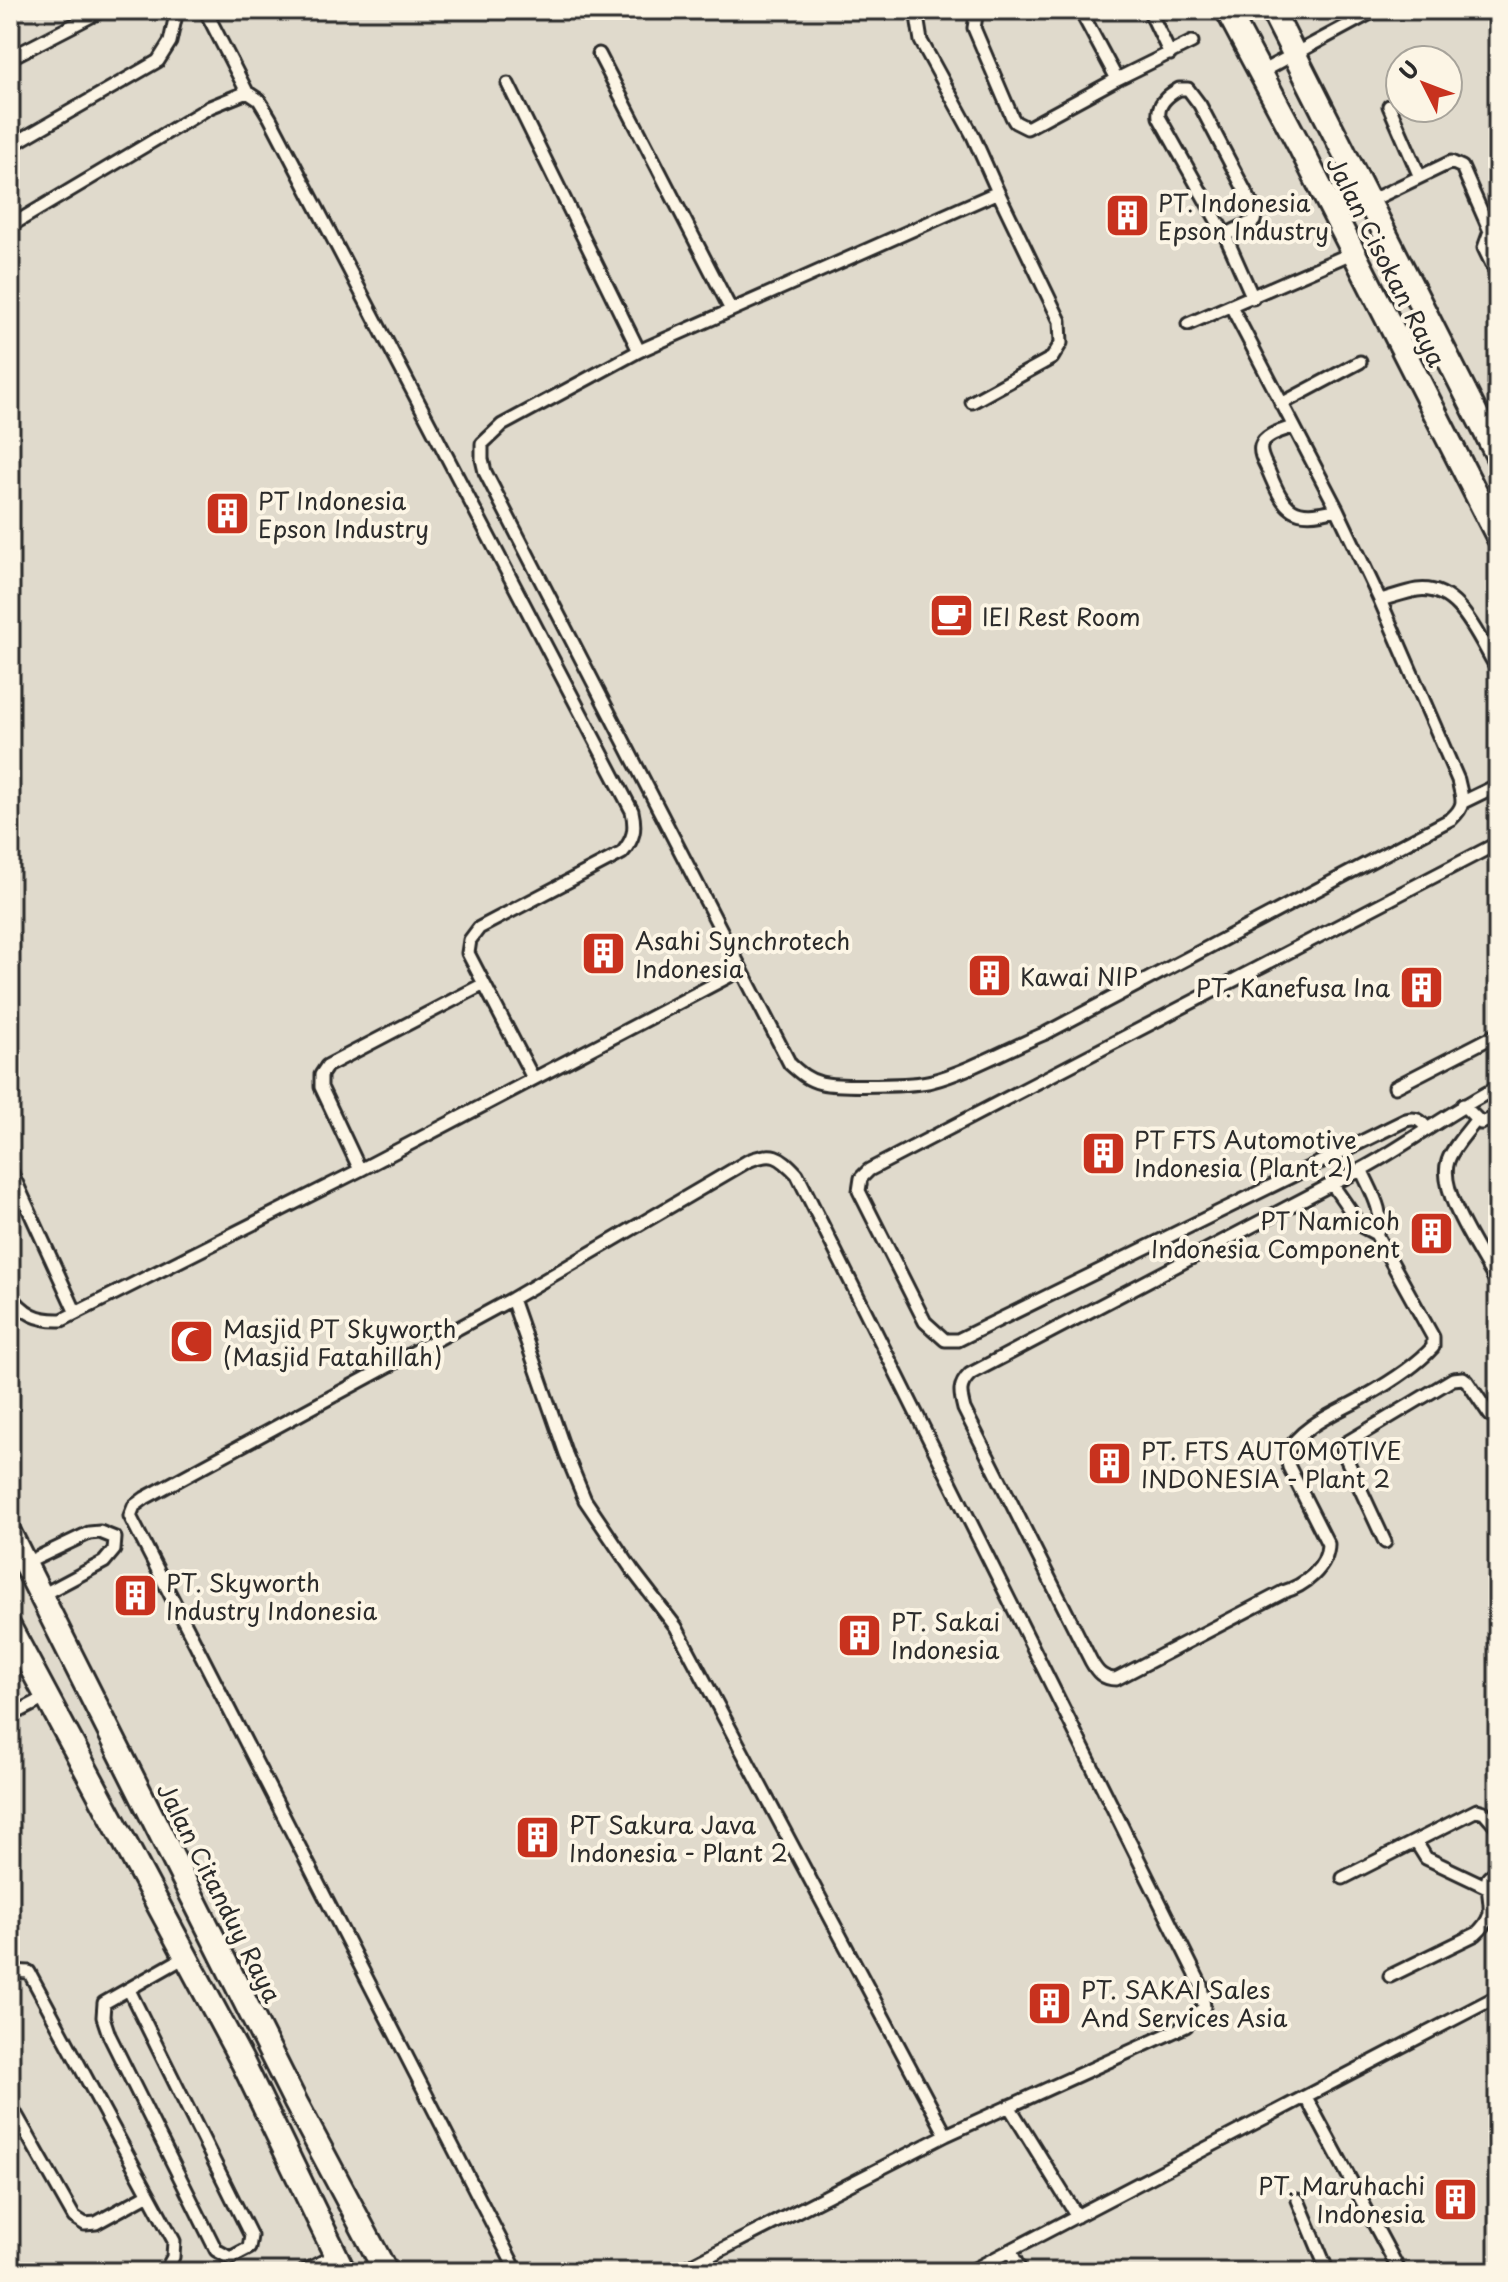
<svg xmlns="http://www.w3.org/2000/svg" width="1508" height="2282" viewBox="0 0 1508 2282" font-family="'Playpen Sans',sans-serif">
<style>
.built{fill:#e0dacc;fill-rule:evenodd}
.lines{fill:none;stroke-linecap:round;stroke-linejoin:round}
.lane-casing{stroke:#2b2b2b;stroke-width:17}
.street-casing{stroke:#2b2b2b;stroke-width:28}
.lane{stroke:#fcf5e5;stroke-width:11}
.street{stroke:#fcf5e5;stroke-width:22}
.labels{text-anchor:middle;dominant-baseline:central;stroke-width:8;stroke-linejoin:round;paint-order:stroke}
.poi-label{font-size:24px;fill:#2b2b2b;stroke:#fcf5e5;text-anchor:start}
.street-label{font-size:24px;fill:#2b2b2b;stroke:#fcf5e5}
</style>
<rect width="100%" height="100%" fill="#efe9da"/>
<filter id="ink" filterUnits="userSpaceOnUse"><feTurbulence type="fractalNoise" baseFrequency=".0125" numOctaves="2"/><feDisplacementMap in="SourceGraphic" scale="16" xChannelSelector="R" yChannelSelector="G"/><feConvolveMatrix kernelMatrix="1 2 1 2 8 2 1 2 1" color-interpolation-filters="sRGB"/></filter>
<g filter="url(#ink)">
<path class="built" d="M 10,10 L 1498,10 L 1498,2272 L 10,2272 ZM 1400,60 L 1448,60 L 1448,108 L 1400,108 Z"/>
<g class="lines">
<defs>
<path id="lane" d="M 205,10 L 247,92
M 916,10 L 921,41 L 973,136 L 998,192
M 977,10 L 974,28 L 1012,117 L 1015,122 L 1027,128 L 1117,79 L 1080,10
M 1149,10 L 1170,54
M 599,54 L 731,310
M 10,58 L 103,10
M 1261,72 L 1376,10
M 1117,79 L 1192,42
M 508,84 L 639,351
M 1389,106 L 1420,177
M 10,146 L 158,61 L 170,42 L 177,10
M 1370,201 L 1451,162 L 1462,167 L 1490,231 L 1484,248 L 1498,277
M 10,226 L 210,107 L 247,92 L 259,100 L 270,118 L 632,811 C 636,829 634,839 622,853 L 479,928 L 470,940 L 468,953 L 533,1078
M 1225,235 L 1254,221 L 1256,212 L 1200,105 L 1188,89 L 1179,89 C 1168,95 1157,104 1159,117 L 1225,235 L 1253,298
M 1188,324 L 1352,253
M 972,402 L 1052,358 L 1061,343 L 1060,321 L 998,192 L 639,351 L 502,425 L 482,444 L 482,459 L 485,472 L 790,1064 C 800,1073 808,1080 821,1083 C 838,1087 915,1086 932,1081 C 967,1072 1012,1047 1046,1033 L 1451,819 C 1467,805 1462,799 1458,780 L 1380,600 L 1337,509 L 1231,306
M 1281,404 L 1360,362
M 1292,427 C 1282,431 1265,434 1261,446 C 1259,454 1265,463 1268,470 C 1285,511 1292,521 1337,509
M 1380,600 C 1392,597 1405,592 1417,590 C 1460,584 1479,640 1498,670
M 1463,802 L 1498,785
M 1395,1087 L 1498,1034
M 1463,1105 L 1481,1123 L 1498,1117
M 1476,1120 C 1467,1133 1453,1146 1448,1161 C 1437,1192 1483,1256 1498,1285
M 1427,1129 C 1421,1120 1416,1117 1406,1120 L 958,1340 L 945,1340 L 925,1322 L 859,1191 L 861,1178 L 869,1170 L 1498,843
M 10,1169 L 76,1313
M 360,1170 L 321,1087 L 321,1075 L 327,1066 L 484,984
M 1362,1171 C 1370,1190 1387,1214 1376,1234
M 1332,1184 L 1361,1226 L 1376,1234 L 1433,1337 L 1433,1347 C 1415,1367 1389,1383 1366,1396 C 1339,1412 1302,1424 1286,1454 L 1289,1467 L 1328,1544 C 1328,1568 1304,1586 1283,1592 L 1116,1679 C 1103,1679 1097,1672 1091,1661 L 964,1409 C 960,1393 958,1386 970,1374 L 1332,1184 C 1391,1158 1441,1116 1498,1087
M 10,1294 C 23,1314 39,1321 62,1320 L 360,1170 L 741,970
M 512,1299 L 566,1454 L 585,1500 L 633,1571 L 676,1627 L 946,2135
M 1385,1542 L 1346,1458 L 1343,1449 L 1346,1443 L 1453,1379 L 1463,1378 L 1467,1381 L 1490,1415 L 1498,1417
M 26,1563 L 89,1533 L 100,1532 L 115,1538
M 42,1595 L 104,1562 L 114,1550 L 115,1538
M 10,1716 L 47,1697
M 1416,1842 L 1426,1858 L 1487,1887
M 1343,1878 L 1477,1810 L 1484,1812 L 1498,1828
M 10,1971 L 29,1972 L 174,2241 L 173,2257 L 165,2272
M 1390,1976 L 1476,1934 C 1499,1913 1487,1905 1488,1878 L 1498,1869
M 129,1990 L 251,2236 L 249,2248 L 230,2258 L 216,2250 L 109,2035 L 103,2017 L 104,2003 L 185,1957
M 1306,2097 L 1400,2272
M 10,2104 L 74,2217 L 85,2224 L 96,2223 L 147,2195
M 1009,2106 L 1077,2216
M 1298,2200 L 1328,2272
M 1010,2250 L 1021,2272
M 303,2272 L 335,2255
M 517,2272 L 130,1516 L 134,1506 L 145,1498 L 512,1299 L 748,1161 C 773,1151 779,1155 797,1174 L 1201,1985 L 1204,2007 L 1186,2026 L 946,2135 L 678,2272
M 969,2272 L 1498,1996"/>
<path id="street" d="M 1227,10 L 1299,145 L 1498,537
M 1272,10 L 1498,457
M 10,1534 L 296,2103 L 386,2272
M 10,1628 L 243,2063 L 344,2272"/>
</defs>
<use href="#lane" class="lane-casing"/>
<use href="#street" class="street-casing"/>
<use href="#lane" class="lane"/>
<use href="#street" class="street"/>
</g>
</g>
<defs>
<symbol id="building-square" viewBox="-11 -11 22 22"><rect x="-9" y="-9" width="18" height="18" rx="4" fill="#c8321e" stroke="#fcf5e5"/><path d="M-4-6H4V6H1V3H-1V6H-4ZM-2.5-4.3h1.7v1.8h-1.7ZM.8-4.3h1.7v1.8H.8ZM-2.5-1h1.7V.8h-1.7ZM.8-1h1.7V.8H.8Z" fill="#fff"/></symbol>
<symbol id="cafe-square" viewBox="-11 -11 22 22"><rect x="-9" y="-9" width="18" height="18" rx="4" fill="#c8321e" stroke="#fcf5e5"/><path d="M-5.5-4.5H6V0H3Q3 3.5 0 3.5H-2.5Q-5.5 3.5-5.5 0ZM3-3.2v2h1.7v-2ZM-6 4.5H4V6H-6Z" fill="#fff"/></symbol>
<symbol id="mosque-square" viewBox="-11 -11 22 22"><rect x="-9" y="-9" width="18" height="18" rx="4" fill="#c8321e" stroke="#fcf5e5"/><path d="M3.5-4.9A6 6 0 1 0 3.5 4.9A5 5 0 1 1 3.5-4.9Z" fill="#fff"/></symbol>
</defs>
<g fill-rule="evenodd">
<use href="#building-square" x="1102" y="190" width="51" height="51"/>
<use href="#building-square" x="202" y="488" width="51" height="51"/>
<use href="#cafe-square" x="926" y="590" width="51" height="51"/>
<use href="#building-square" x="578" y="928" width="51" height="51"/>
<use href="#building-square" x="964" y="950" width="51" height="51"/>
<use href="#building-square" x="1396" y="962" width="51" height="51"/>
<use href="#building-square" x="1078" y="1128" width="51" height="51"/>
<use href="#building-square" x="1406" y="1208" width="51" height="51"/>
<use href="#mosque-square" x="166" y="1316" width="51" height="51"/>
<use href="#building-square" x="1084" y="1438" width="51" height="51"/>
<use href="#building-square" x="110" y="1570" width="51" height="51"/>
<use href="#building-square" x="834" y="1610" width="51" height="51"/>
<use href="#building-square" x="512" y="1812" width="51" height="51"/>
<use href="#building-square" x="1024" y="1978" width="51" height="51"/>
<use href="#building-square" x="1430" y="2174" width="51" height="51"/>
</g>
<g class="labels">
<g class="poi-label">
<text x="1158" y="202">PT. Indonesia<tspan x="1158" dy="28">Epson Industry</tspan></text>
<text x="258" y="500">PT Indonesia<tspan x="258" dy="28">Epson Industry</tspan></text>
<text x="982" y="616">IEI Rest Room</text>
<text x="635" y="940">Asahi Synchrotech<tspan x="635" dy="28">Indonesia</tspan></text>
<text x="1020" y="976">Kawai NIP</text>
<text x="1390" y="987" text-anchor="end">PT. Kanefusa Ina</text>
<text x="1134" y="1139">PT FTS Automotive<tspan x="1134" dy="28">Indonesia (Plant 2)</tspan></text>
<text x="1400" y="1220" text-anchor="end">PT Namicoh<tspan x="1400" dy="28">Indonesia Component</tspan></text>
<text x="223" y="1328">Masjid PT Skyworth<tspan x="223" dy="28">(Masjid Fatahillah)</tspan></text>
<text x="1141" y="1450">PT. FTS AUTOMOTIVE<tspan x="1141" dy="28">INDONESIA - Plant 2</tspan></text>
<text x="166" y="1582">PT. Skyworth<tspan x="166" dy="28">Industry Indonesia</tspan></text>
<text x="891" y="1621">PT. Sakai<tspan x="891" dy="28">Indonesia</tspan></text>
<text x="569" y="1824">PT Sakura Java<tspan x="569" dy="28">Indonesia - Plant 2</tspan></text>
<text x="1081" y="1989">PT. SAKAI Sales<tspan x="1081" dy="28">And Services Asia</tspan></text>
<text x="1425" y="2185" text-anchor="end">PT. Maruhachi<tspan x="1425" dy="28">Indonesia</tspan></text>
</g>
<g class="street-label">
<text transform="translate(1387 261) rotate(63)">Jalan Cisokan Raya</text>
<text transform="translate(220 1892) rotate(63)">Jalan Citanduy Raya</text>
</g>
</g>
<rect width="1508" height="2282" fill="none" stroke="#fcf5e5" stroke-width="40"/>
<rect x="20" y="20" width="1468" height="2242" fill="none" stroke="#2b2b2b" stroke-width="3" filter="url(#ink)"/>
<g transform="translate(1424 84) rotate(312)"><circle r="38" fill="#fcf5e5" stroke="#a8a49b" stroke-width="2"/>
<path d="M0-6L14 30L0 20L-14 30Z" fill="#c8321e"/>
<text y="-12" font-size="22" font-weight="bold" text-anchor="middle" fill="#2b2b2b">U</text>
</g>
</svg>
